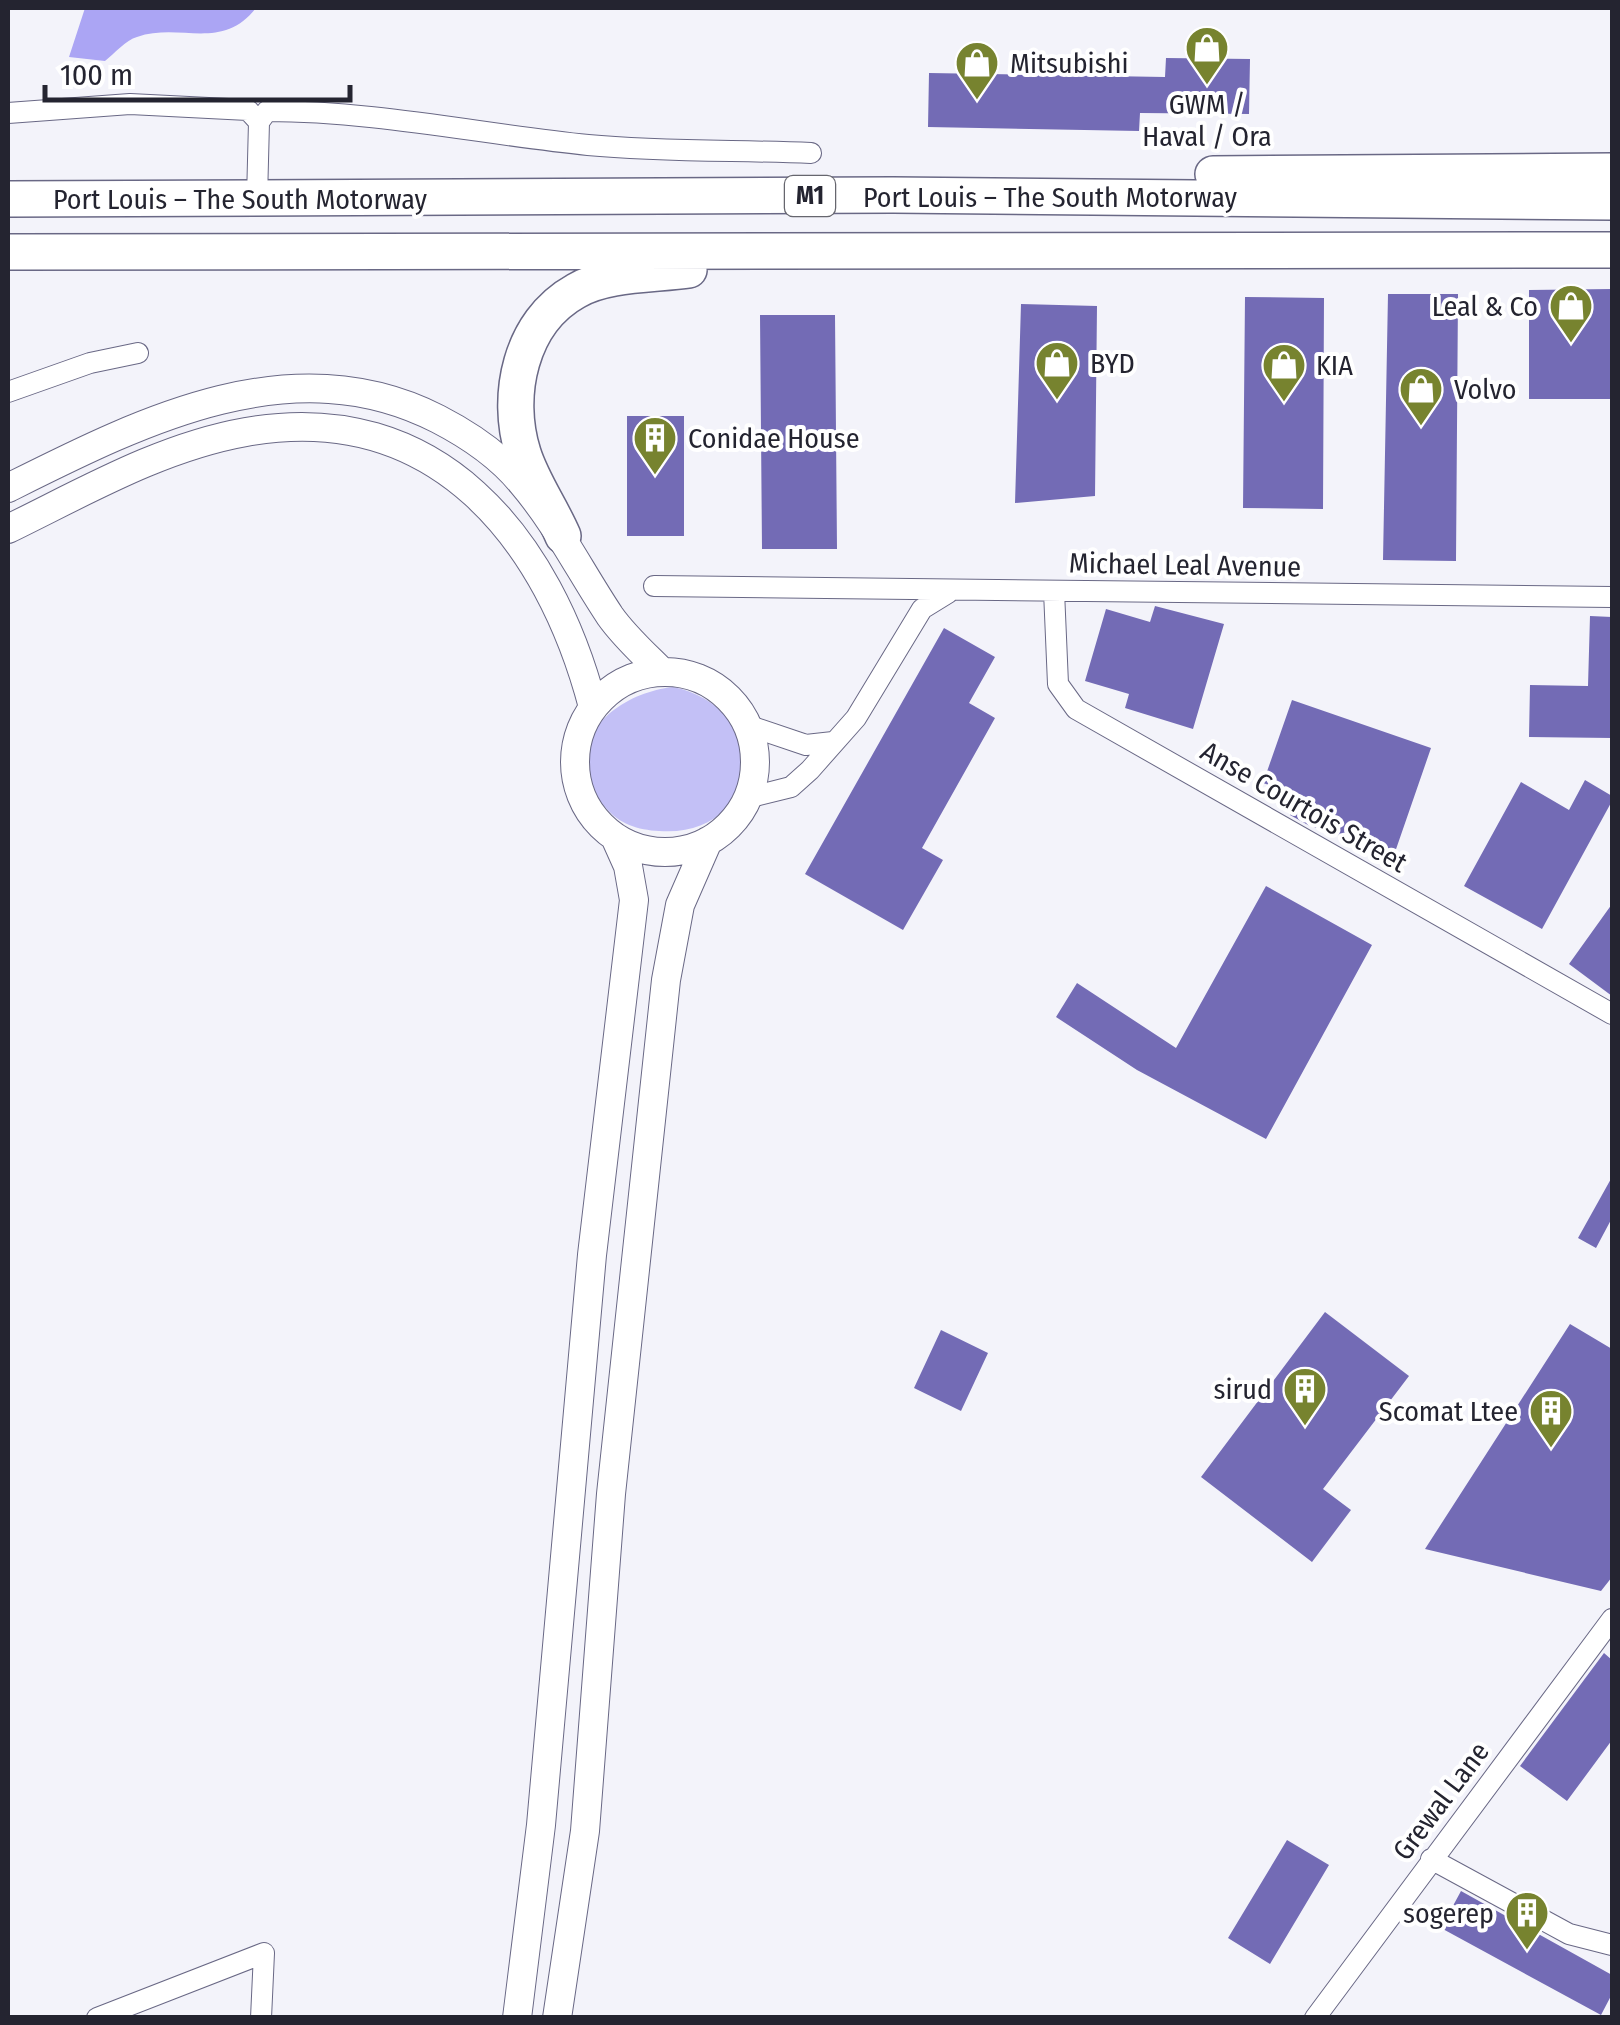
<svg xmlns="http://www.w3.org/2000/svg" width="1620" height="2025" viewBox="0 0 1620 2025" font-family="'Fira Sans Condensed',sans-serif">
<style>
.green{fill:#c3c0f6}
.forest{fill:#aba5f4}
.building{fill:#736bb5}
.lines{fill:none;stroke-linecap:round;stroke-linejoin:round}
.street-casing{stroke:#696885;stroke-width:22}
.secondary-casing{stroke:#696885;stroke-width:30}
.highway-casing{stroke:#696885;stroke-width:38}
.street{stroke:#fff;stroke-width:20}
.secondary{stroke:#fff;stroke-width:28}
.highway{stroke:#fff;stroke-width:35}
.labels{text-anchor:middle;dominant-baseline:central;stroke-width:8;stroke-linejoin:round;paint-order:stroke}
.shield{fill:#fff;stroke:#66666e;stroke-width:2.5}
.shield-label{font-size:25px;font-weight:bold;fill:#242430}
.poi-label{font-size:28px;fill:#242430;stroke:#fff;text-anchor:start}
.street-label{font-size:28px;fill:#242430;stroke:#fff}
</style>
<rect width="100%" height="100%" fill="#f3f3fa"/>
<path class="green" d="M 673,687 C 775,708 762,839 659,831 C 638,830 619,824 605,807 C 554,748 611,694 673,687 Z"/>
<path class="forest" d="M 85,8 L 256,8 C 222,52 180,22 137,37 C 126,40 114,54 105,61 L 69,57 Z"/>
<path class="building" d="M 1166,58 L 1250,59 L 1249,114 L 1140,113 L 1139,131 L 928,127 L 929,73 L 1165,77 Z
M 1612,289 L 1612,399 L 1529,399 L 1529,290 Z
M 1388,294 L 1458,294 L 1456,561 L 1383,560 Z
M 1245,297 L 1324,298 L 1323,509 L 1243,508 Z
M 1021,304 L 1097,306 L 1095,496 L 1015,503 Z
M 760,315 L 835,315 L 837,549 L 762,549 Z
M 627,416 L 684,416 L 684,536 L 627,536 Z
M 1155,606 L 1224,624 L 1193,729 L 1125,708 L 1129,694 L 1085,681 L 1106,609 L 1150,622 Z
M 1590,616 L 1612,617 L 1612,738 L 1529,737 L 1530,685 L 1588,686 Z
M 944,628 L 995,657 L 969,703 L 995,718 L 922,848 L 943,860 L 903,930 L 805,874 Z
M 1292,700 L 1431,748 L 1394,855 L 1308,825 L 1290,815 L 1297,794 L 1263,783 Z
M 1585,780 L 1612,796 L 1612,801 L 1542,929 L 1464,886 L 1521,782 L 1569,810 Z
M 1266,886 L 1372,945 L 1266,1139 L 1137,1070 L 1056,1017 L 1077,983 L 1176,1048 Z
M 1612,904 L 1612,996 L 1569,964 Z
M 1612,1177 L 1612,1218 L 1596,1248 L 1578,1238 Z
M 1325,1312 L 1409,1376 L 1323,1489 L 1351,1510 L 1312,1562 L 1201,1477 Z
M 1570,1324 L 1612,1349 L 1612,1577 L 1601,1591 L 1425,1549 Z
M 941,1330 L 988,1353 L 961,1411 L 914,1388 Z
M 1604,1653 L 1612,1660 L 1612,1740 L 1567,1801 L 1520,1766 Z
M 1287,1840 L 1329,1865 L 1270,1964 L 1228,1938 Z
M 1461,1891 L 1612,1975 L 1612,1994 L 1601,2015 L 1441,1928 Z"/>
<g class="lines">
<defs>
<path id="street" d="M 8,113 L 130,104 L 248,110 L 259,122
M 257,199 L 259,122 L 267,111 C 375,111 481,134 588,145 C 662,152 737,150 811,153
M 8,392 L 90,363 L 138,353
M 654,586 L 1612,597
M 1054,591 L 1058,684 L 1076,709 L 1612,1014
M 747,725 L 806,745 L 833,742
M 747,798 L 791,787 L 810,770 L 856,718 L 922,609 L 948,593
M 1431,1859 L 1569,1934 L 1612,1945
M 97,2018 L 264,1953 L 261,2018
M 1315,2018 L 1612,1619"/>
<path id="secondary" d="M 8,488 C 140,422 292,344 438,419 C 469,435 500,456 522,483 C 557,524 580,571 610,616 C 624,636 644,654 661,671
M 8,529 C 84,492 161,447 246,432 C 437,398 549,539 593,707
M575 762a90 90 0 1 1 180 0a90 90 0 1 1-180 0Z
M 517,2018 L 541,1825 L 592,1255 L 634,900 L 628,866 L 615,837
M 557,2018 L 585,1831 L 611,1494 L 666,980 L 680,905 L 708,841"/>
<path id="highway" d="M 1213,174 L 1612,171
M 8,199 L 893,195 L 1612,202
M 8,252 L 1612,250
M 563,536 C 551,508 532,482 523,453 C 505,396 520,322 576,291 C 606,273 655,275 689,270"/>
</defs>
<use href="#street" class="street-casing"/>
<use href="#secondary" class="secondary-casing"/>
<use href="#highway" class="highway-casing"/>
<use href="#street" class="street"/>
<use href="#secondary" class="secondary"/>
<use href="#highway" class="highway"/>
</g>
<defs>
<symbol id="shop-pin" viewBox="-11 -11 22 30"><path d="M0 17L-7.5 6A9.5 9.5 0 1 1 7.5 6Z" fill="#77832f" stroke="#fff"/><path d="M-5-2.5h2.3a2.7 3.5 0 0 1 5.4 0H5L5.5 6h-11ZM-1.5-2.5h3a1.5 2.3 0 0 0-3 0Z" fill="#fff"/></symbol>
<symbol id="building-pin" viewBox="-11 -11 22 30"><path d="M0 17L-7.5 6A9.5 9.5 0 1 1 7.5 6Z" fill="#77832f" stroke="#fff"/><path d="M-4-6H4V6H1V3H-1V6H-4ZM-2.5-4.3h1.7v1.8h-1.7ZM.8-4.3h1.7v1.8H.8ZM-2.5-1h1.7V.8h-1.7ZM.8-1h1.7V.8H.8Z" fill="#fff"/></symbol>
</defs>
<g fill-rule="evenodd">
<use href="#shop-pin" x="1182" y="23" width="50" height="68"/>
<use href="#shop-pin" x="952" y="38" width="50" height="68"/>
<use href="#shop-pin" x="1546" y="281" width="50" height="68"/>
<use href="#shop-pin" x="1032" y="338" width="50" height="68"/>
<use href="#shop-pin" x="1259" y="340" width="50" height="68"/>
<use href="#shop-pin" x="1396" y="364" width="50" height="68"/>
<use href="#building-pin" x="630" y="413" width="50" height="68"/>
<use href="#building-pin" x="1280" y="1364" width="50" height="68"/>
<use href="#building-pin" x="1526" y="1386" width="50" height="68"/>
<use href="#building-pin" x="1502" y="1888" width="50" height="68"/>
</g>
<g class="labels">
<rect class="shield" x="785" y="176" width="50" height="40" rx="8"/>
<g class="shield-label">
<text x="810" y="196">M1</text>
</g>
<g class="poi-label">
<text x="1010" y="63">Mitsubishi</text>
<text x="1207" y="104" text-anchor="middle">GWM /<tspan x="1207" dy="32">Haval / Ora</tspan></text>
<text x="1538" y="306" text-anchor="end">Leal &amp; Co</text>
<text x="1090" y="363">BYD</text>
<text x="1316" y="365">KIA</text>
<text x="1454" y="389">Volvo</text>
<text x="688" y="438">Conidae House</text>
<text x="1272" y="1389" text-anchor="end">sirud</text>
<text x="1518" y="1411" text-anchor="end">Scomat Ltee</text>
<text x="1494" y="1913" text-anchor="end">sogerep</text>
</g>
<g class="street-label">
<text x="1050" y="197">Port Louis – The South Motorway</text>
<text x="240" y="199">Port Louis – The South Motorway</text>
<text transform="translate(1185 565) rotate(1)">Michael Leal Avenue</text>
<text transform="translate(1304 807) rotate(30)">Anse Courtois Street</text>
<text transform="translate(1441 1801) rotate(-53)">Grewal Lane</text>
</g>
</g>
<rect width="1620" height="2025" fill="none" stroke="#242430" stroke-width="20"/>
<path d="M45 85v15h305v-15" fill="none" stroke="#242430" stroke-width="5"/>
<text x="60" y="85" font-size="30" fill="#242430" stroke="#ffffff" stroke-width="8" paint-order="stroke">100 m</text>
</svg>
